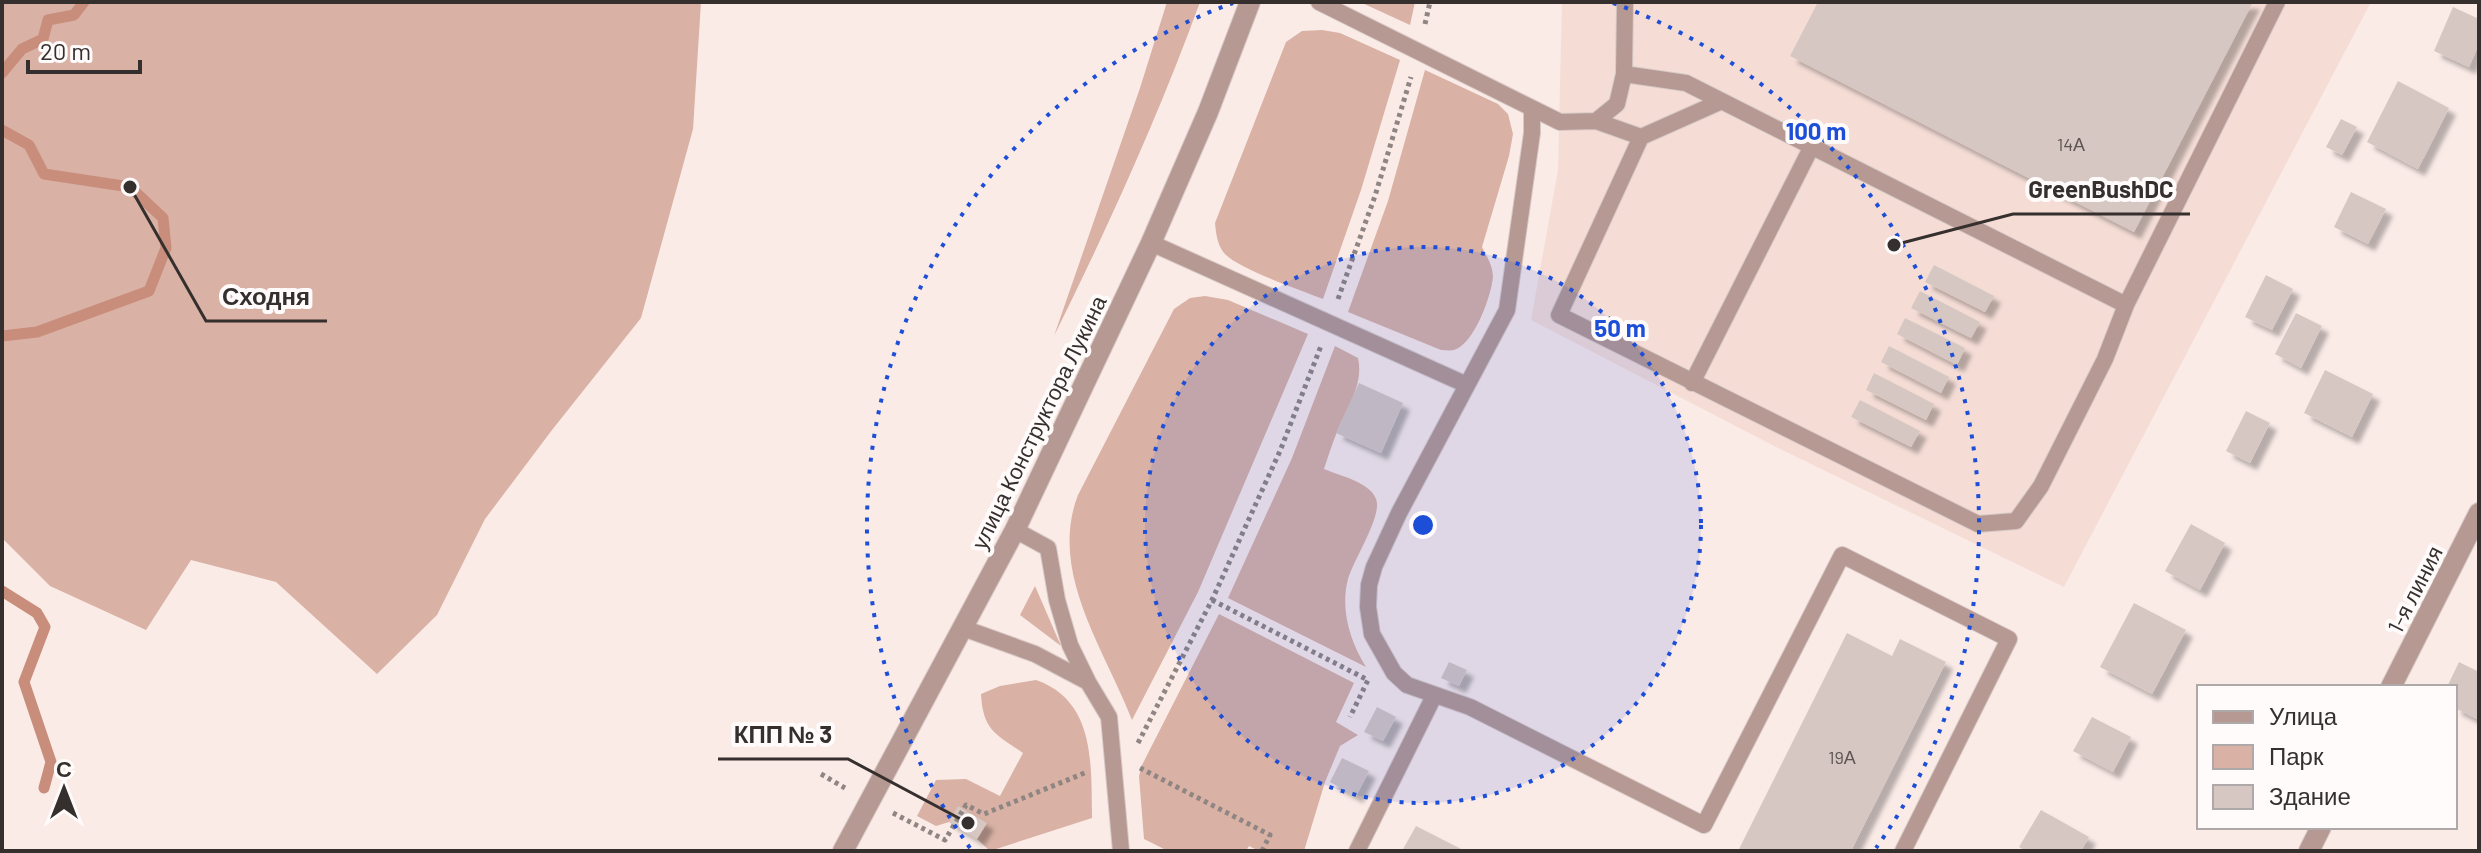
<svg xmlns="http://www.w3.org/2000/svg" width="2481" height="853" viewBox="0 0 2481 853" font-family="Barlow,sans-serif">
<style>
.built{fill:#f5ddd6}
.green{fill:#d9b1a5}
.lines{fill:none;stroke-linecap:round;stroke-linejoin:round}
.stream{stroke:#c98d7c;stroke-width:11}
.building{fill:#d6c7c2;filter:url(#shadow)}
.lane-casing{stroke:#d7c9c6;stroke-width:18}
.street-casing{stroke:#d7c9c6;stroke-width:22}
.path{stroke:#8f8582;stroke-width:5;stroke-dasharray:4 4;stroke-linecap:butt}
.lane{stroke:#b59992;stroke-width:16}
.street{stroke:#b59992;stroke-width:20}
.ring{fill:none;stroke:#1d4ed8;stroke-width:4;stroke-dasharray:4 8}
.labels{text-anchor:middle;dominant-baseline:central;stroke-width:8;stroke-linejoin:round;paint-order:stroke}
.number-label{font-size:18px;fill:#5d5552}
.street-label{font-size:22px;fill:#352f2d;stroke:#fefbfa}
.centre{fill:#1d4ed8;stroke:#fefbfa;stroke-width:4}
.ring-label{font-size:24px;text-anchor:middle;font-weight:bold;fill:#1d4ed8;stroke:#fefbfa;stroke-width:8;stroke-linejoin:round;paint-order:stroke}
.leader{fill:none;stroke:#352f2d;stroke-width:3}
.callout-dot{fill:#352f2d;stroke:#fefbfa;stroke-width:3}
.callout-label{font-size:24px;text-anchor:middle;font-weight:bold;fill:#352f2d;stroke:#fefbfa;stroke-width:8;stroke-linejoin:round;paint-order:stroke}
</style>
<defs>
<filter id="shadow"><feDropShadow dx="7" dy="7" stdDeviation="2" flood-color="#0004"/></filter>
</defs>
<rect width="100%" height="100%" fill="#faebe7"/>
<path class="built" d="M 1562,2 L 2371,2 L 2064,587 L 1778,448 L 1531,320 L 1558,170 Z"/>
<path class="green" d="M 2,2 L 701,2 L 693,129 L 641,318 L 552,430 L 485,519 L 437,615 L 377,674 L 276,582 L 191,560 L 146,630 L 50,586 L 2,538 Z
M 1167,2 L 1200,2 C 1158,117 1108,227 1054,336 L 1140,88 Z
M 1360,2 L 1415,2 L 1410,25 Z
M 1322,30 L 1340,33 L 1400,60 L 1361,190 L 1323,299 C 1301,290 1238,269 1224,253 C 1217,244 1216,233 1215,223 L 1286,42 L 1302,31 Z
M 1425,70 L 1498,104 L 1508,114 L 1513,134 L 1509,156 L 1482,247 C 1487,257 1493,266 1493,277 C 1491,297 1474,344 1454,350 C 1450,351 1445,350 1441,350 L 1348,312 L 1388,201 Z
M 1205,296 L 1228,300 L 1308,334 L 1198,592 L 1132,720 C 1105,650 1048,572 1078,495 L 1174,309 L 1190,298 Z
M 1335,346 L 1358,358 C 1364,385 1347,407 1337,432 C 1332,444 1328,457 1324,469 C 1340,476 1370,482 1376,499 C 1383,515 1353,561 1348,579 C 1340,609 1350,642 1366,667 L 1228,598 L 1292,458 Z
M 1035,586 L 1061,646 L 1020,615 Z
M 1219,614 L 1354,683 L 1336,722 L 1358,735 L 1340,746 L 1325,782 L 1304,851 L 1259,851 L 1249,846 L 1246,851 L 1168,851 L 1144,839 L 1139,776 L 1142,765 Z
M 1036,680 C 1096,701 1091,765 1092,818 L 990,851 L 977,839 L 949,822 L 936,826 L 917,816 L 936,780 L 966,779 L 1000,796 L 1023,753 C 996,734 983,731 981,694 L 1000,686 Z"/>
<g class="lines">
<path class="stream" d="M 2,73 L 22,49 L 43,39 L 48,20 L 74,15 L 84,2
M 2,130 L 29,145 L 44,174 L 130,187 L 163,218 L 166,248 L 149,291 L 37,332 L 2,336
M 2,591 L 37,613 L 45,627 L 24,682 L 51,762 L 44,788"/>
</g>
<path class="building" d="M 1818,2 L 2253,2 L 2134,232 L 1790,56 Z
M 2453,7 L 2479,19 L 2479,44 L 2469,67 L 2434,51 Z
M 2398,81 L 2449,108 L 2418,169 L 2367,142 Z
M 2341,119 L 2357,127 L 2342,155 L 2326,147 Z
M 2351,192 L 2386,209 L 2368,244 L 2334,227 Z
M 1934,265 L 1994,296 L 1985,312 L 1925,282 Z
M 2266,275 L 2293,289 L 2272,330 L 2245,317 Z
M 1920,291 L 1980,322 L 1971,338 L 1911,308 Z
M 2296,313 L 2322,326 L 2301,368 L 2275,354 Z
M 1905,318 L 1965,348 L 1957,365 L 1897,334 Z
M 1889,346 L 1949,377 L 1941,393 L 1881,362 Z
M 2325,370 L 2373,394 L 2352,437 L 2304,413 Z
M 1874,373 L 1934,404 L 1926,420 L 1866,390 Z
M 1359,383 L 1403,403 L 1381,453 L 1336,433 Z
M 1860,400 L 1920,431 L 1911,447 L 1851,417 Z
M 2246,411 L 2270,423 L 2250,463 L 2226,451 Z
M 2191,524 L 2225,543 L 2200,590 L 2165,571 Z
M 2134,603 L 2186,630 L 2152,694 L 2100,667 Z
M 1847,633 L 1892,656 L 1900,639 L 1946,662 L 1851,851 L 1738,851 Z
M 1449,662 L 1467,670 L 1459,686 L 1441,678 Z
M 2459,662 L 2479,672 L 2479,720 L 2455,708 L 2455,687 L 2447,687 Z
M 1377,707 L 1396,717 L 1383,741 L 1364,732 Z
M 2092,717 L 2131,737 L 2113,772 L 2073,751 Z
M 1342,758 L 1369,771 L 1356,796 L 1330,782 Z
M 958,806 L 987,823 L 977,839 L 949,822 Z
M 2041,810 L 2089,837 L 2081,851 L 2026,851 L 2019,847 Z
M 1416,826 L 1465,851 L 1402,851 Z"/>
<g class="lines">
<defs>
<path id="lane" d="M 1319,2 L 1560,122 L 1596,121 L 1617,104 L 1624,74
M 1625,2 L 1624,74 L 1686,83 L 2126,305
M 1532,109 L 1532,133 L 1507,310 L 1399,513 L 1374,567 L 1369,585 L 1368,607 L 1372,634 L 1394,673 L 1407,685 L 1470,707 L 1704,825 L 1842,555 L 2009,639 L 1903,851
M 1596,121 L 1641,137 L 1722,101
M 1641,137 L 1559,315 L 1978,524 L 2016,521 L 2041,486 L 2105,359 L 2126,305 L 2277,2
M 1151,243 L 1467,385
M 1692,383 L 1812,146
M 1015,530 L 1048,548 L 1057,600 L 1070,645 L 1088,682 L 1109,717 L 1121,851
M 963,628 L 1035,654 L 1088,682
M 1357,851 L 1434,696"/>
<path id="street" d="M 2391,687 L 2479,513
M 843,851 L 1015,530 L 1151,243 L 1208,112 L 1250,2
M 2309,851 L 2321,827"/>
</defs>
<use href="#lane" class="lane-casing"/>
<use href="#street" class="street-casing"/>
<path class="path" d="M 1425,24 L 1430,2
M 1338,299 L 1375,196 L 1411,77
M 1212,600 L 1368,680 L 1350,717
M 1138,743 L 1212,600 L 1280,451 L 1321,346
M 1140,768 L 1270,835 L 1262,851
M 821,774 L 845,788
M 893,813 L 945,840 L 966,805 L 984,814 L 1087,772"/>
<use href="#lane" class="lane"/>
<use href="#street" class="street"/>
</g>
<circle cx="1423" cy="525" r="278" fill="#1d4ed8" fill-opacity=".12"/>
<g class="ring">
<circle cx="1423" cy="525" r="278"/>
<path d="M970 848A556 556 0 0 1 1233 3M1613 3A556 556 0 0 1 1876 848"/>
</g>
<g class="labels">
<g class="number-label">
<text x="2071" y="144">14А</text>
<text x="1842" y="757">19А</text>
</g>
<g class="street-label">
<text transform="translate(1038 422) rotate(-64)">улица Конструктора Лукина</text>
<text transform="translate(2414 589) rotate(-63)">1-я линия</text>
</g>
</g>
<circle cx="1423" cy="525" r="12" class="centre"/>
<g class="ring-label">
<text x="1816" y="140">100 m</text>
<text x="1620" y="337">50 m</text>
</g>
<path class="leader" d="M1894 245L2013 214H2190M130 187L206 321H327M968 823L848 759H718"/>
<g class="callout-dot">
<circle cx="1894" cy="245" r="8"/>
<circle cx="130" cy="187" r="8"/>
<circle cx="968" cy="823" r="8"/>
</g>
<g class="callout-label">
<text x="2101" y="198">GreenBushDC</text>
<text x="266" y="305">Сходня</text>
<text x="783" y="743">КПП № 3</text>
</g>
<rect width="2481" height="853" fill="none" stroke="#352f2d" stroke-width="8"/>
<rect x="2197" y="685" width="260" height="144" fill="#fefbfa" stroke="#aea9a8" stroke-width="2"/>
<rect x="2213" y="711" width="40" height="12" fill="#b59992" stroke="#aea9a8" stroke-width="2"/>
<text x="2269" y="725" font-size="24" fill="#352f2d">Улица</text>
<rect x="2213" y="745" width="40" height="24" fill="#d9b1a5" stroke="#aea9a8" stroke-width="2"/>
<text x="2269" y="765" font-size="24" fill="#352f2d">Парк</text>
<rect x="2213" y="785" width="40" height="24" fill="#d6c7c2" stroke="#aea9a8" stroke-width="2"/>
<text x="2269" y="805" font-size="24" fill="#352f2d">Здание</text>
<g transform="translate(64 789)" stroke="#fefbfa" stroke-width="6" paint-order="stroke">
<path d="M0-6L14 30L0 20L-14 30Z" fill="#352f2d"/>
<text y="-12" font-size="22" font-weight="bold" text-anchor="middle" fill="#352f2d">С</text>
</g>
<path d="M28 60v12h112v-12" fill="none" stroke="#352f2d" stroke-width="4"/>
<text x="40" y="60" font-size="24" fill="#352f2d" stroke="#fefbfa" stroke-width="6" paint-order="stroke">20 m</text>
</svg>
